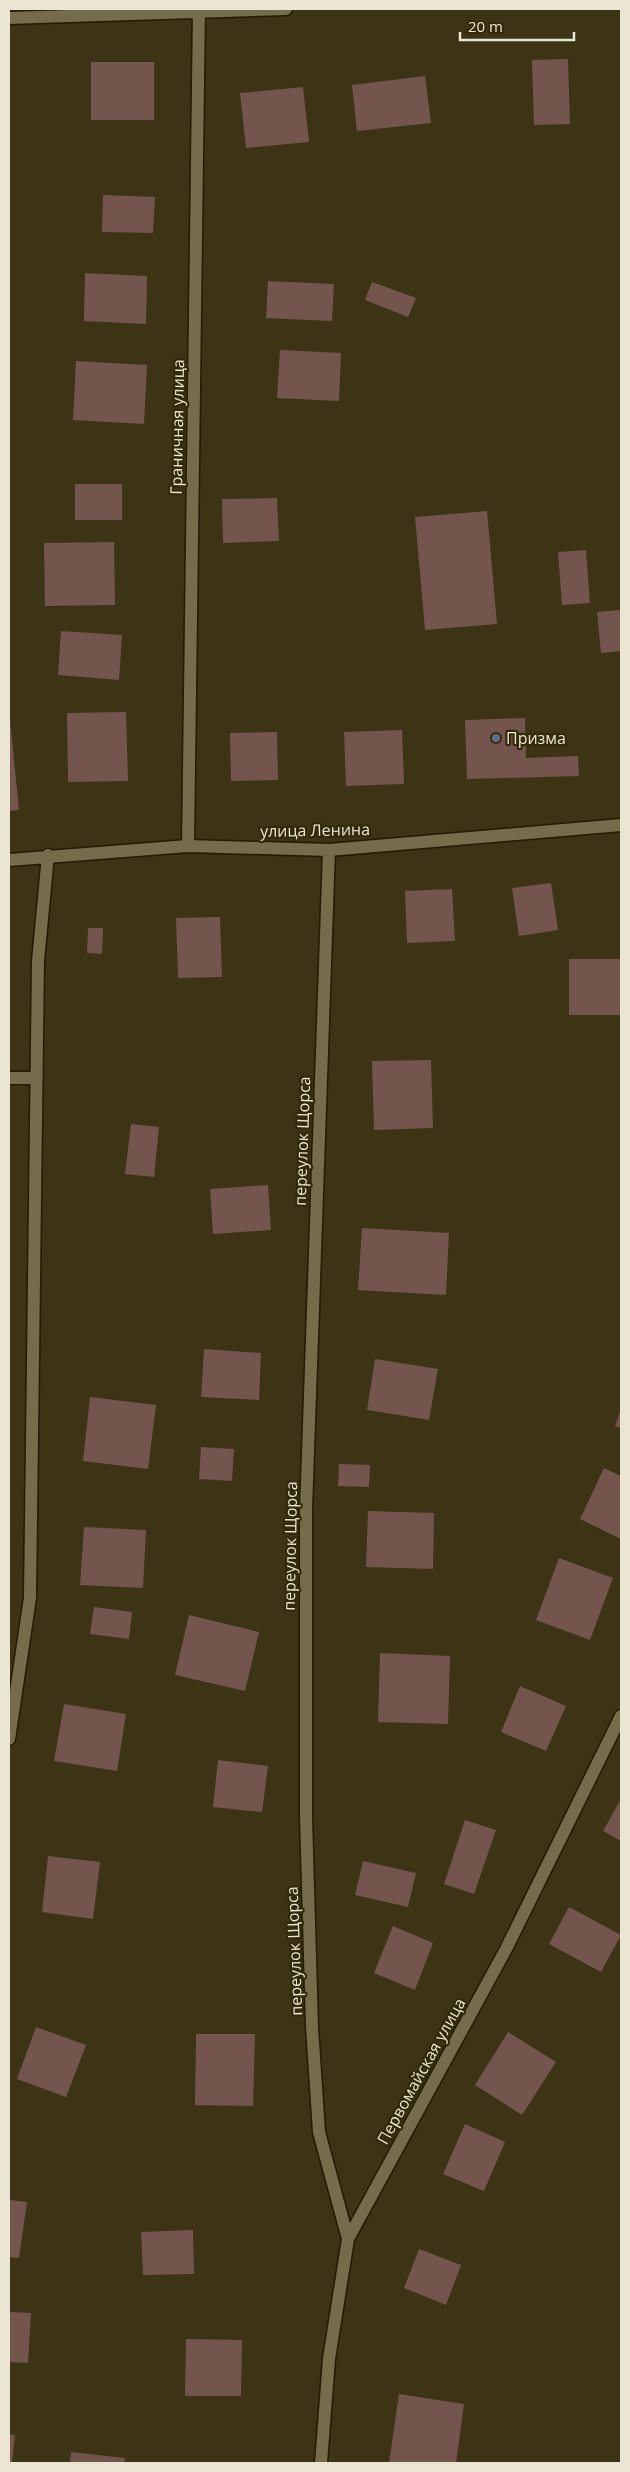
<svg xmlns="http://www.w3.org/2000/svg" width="630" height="2472" viewBox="0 0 630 2472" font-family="'Open Sans',sans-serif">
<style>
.building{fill:#73554d}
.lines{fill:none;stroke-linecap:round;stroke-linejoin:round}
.minor-casing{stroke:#231b00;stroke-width:15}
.minor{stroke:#756c4b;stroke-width:12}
.service-dot{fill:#5c6f8a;stroke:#322a09;stroke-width:2}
.labels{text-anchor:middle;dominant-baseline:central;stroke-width:4.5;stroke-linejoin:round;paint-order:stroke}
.street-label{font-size:16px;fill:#ebe6d4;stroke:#322a09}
.poi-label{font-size:16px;fill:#ebe6d4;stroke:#322a09;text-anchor:start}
</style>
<rect width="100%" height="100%" fill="#3c3414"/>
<path class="building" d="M 568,59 L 570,124 L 534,125 L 532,60 Z
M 91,62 L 154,62 L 154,120 L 91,120 Z
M 425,76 L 431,123 L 357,131 L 352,85 Z
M 303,87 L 309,142 L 246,148 L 240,93 Z
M 103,195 L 155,197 L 153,233 L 102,232 Z
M 85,273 L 147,276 L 146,324 L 84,321 Z
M 268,281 L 334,284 L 332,321 L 266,318 Z
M 372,282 L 416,298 L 408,317 L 365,300 Z
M 280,350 L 341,353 L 339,401 L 277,398 Z
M 76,361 L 147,365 L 144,424 L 73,420 Z
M 75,484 L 122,484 L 122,520 L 75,520 Z
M 277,498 L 279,541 L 223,543 L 222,499 Z
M 487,511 L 497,624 L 425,630 L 415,517 Z
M 114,542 L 115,605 L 45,606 L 44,543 Z
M 586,550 L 590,603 L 562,605 L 558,552 Z
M 621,610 L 621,651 L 601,653 L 597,612 Z
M 61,631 L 122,635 L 119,680 L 58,675 Z
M 126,712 L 128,781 L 68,782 L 67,713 Z
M 525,718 L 526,758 L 578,756 L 579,776 L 467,779 L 465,720 Z
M 10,719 L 19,810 L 9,811 L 9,720 Z
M 402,730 L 404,784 L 346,786 L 344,732 Z
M 277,732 L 278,780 L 231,781 L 230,733 Z
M 551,883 L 558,930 L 519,936 L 512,888 Z
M 452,889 L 455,941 L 407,943 L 405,891 Z
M 220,917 L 222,977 L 178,978 L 176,918 Z
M 88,928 L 103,928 L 102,954 L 87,953 Z
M 569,959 L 621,959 L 621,1015 L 569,1015 Z
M 431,1060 L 433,1128 L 374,1130 L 372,1061 Z
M 131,1124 L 159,1127 L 154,1177 L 125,1174 Z
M 268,1185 L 271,1230 L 213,1234 L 210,1189 Z
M 362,1228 L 449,1233 L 446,1295 L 358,1290 Z
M 204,1349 L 261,1353 L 259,1400 L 201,1397 Z
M 375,1359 L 438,1369 L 429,1420 L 367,1410 Z
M 90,1397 L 156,1405 L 148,1469 L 83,1461 Z
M 621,1409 L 621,1428 L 615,1426 Z
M 201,1447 L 234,1449 L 232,1481 L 199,1479 Z
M 339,1464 L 370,1465 L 369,1487 L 338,1486 Z
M 604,1468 L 621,1476 L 621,1539 L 580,1519 Z
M 368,1511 L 434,1513 L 433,1569 L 366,1567 Z
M 84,1527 L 146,1530 L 143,1588 L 80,1585 Z
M 559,1558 L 613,1578 L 590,1640 L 536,1620 Z
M 94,1607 L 132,1612 L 129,1639 L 90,1634 Z
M 189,1615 L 259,1632 L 245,1691 L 175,1675 Z
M 380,1653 L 450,1656 L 448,1724 L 378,1722 Z
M 520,1686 L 566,1706 L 546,1751 L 501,1732 Z
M 64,1704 L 126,1714 L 117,1771 L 54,1761 Z
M 218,1760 L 268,1766 L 262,1812 L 213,1807 Z
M 621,1799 L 621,1841 L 603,1831 Z
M 465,1820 L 496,1830 L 474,1894 L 444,1884 Z
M 48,1856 L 100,1862 L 93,1919 L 42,1912 Z
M 363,1861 L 416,1873 L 408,1907 L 355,1895 Z
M 569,1907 L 621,1935 L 601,1972 L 549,1944 Z
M 393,1926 L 433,1943 L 415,1990 L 374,1973 Z
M 36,2027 L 86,2045 L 66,2097 L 17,2079 Z
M 508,2032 L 556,2062 L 522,2115 L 475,2085 Z
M 196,2034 L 255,2034 L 253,2106 L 195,2105 Z
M 465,2124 L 505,2142 L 484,2191 L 443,2174 Z
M 9,2200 L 27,2202 L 19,2258 L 9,2257 Z
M 193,2230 L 194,2274 L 143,2275 L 141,2232 Z
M 419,2249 L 461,2265 L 446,2305 L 404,2288 Z
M 9,2312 L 31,2313 L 28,2363 L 9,2362 Z
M 186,2339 L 242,2340 L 241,2396 L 185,2396 Z
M 399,2394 L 464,2404 L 456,2463 L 389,2463 Z
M 9,2434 L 15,2435 L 12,2463 L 9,2463 Z
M 71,2452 L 125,2458 L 124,2463 L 70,2463 Z"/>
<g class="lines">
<defs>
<path id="minor" d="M 9,18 L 286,9
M 188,846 L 199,9
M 329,850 L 306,1510 L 306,1816 L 312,2027 L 319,2132 L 348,2239
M 9,860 L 188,846 L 329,850 L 621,825
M 9,1078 L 37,1078
M 9,1739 L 30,1598 L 38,961 L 48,855
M 321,2463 L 329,2359 L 348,2239 L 506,1949 L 621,1716"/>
</defs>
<use href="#minor" class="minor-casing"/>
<use href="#minor" class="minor"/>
</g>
<circle class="service-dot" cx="496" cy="738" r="5"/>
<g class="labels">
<g class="street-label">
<text transform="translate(177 427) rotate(-89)">Граничная улица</text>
<text transform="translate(315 830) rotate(-1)">улица Ленина</text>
<text transform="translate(302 1141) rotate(-88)">переулок Щорса</text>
<text transform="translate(290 1546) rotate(-89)">переулок Щорса</text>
<text transform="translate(294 1951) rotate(-92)">переулок Щорса</text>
<text transform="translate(421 2071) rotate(-61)">Первомайская улица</text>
</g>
<g class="poi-label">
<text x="506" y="738">Призма</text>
</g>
</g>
<rect width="630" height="2472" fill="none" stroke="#ebe6d4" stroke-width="20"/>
<path d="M460 32v8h114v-8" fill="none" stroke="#ebe6d4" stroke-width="2.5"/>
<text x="468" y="32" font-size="15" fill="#ebe6d4" stroke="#322a09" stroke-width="4" paint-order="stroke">20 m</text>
</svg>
